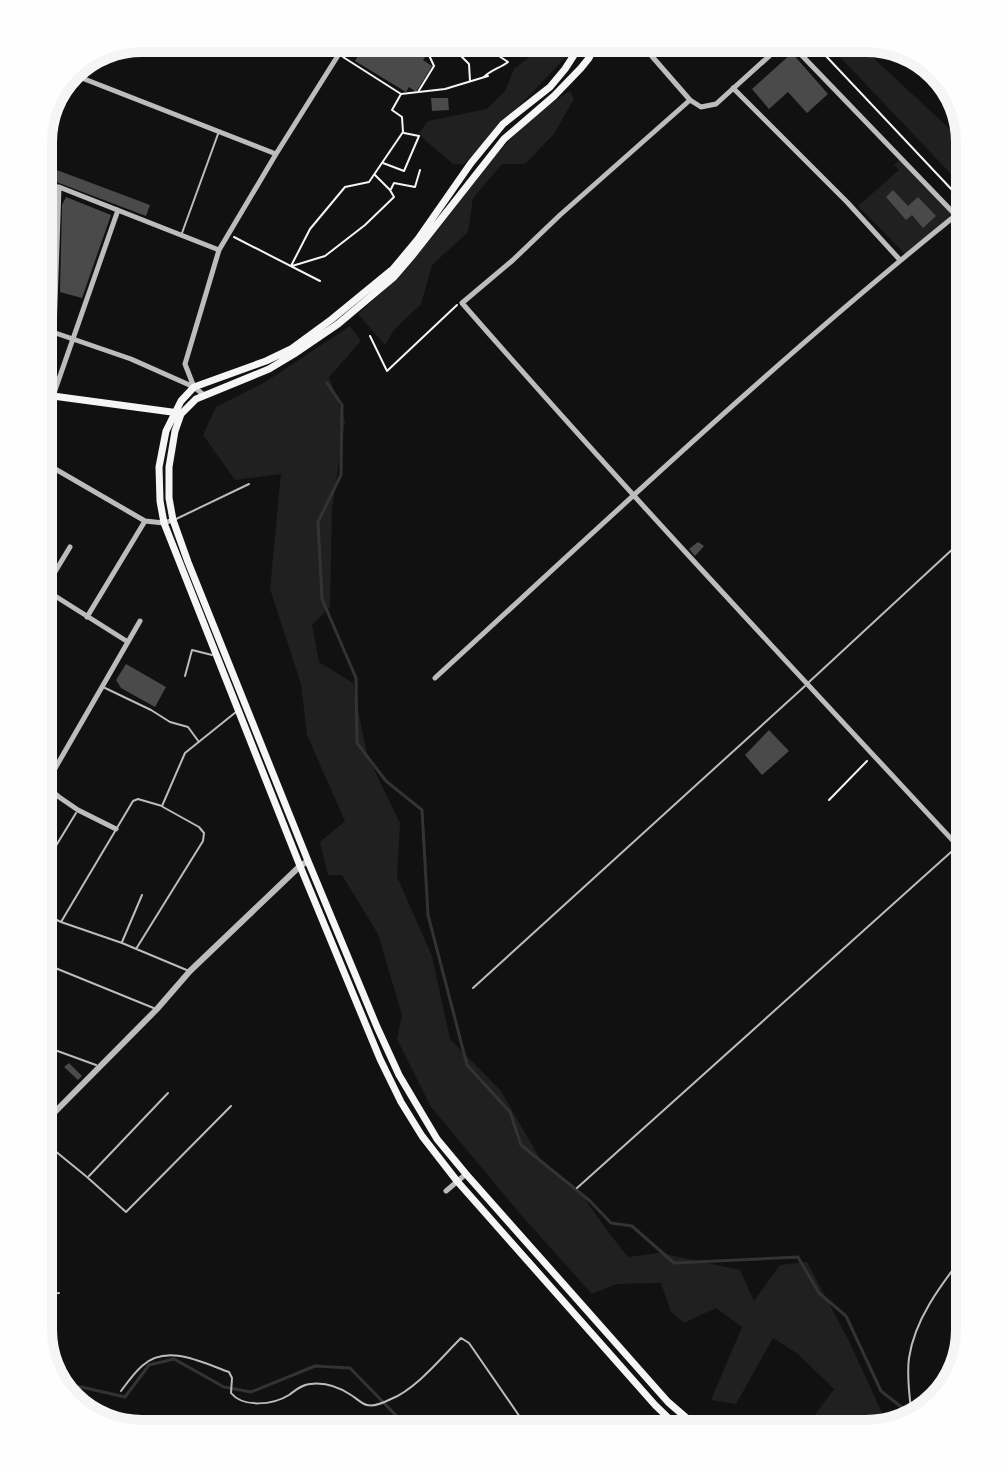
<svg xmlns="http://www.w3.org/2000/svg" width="1008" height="1472" viewBox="0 0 1008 1472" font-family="Figtree,sans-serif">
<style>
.green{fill:#202020}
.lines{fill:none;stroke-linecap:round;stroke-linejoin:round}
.stream{stroke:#333;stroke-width:3}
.building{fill:#4a4a4a}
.path{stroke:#f5f5f5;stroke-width:2}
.service{stroke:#bcbcbc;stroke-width:2}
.minor{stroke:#bcbcbc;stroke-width:5}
.tertiary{stroke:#bcbcbc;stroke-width:6}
.primary{stroke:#f5f5f5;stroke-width:7}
.rim{fill:none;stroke:#f5f5f5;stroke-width:10}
</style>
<rect width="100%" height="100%" fill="#111"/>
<path class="green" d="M 553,38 L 559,38 L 566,45 L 566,57 L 464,164 L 453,164 L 418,134 L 428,121 L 487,109 L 505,91 L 514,69 Z
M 822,38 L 852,38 L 970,148 L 970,194 Z
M 570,91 L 574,99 L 554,134 L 525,164 L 502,164 L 473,198 L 468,232 L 432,265 L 421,304 L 394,330 L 385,345 L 358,314 C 370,303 383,292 394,280 C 450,219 498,133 570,91 Z
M 900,159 L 954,215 L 907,256 L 858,206 L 899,170 L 894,165 Z
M 350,326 L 361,341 L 329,377 L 345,421 L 332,509 L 330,607 L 312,625 L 319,662 L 353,683 L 367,755 L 400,823 L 397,877 L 432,956 L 450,1039 L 501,1091 L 543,1164 L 577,1188 L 609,1233 L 628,1257 L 660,1253 L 740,1270 L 754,1301 L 780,1265 L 807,1262 L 850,1343 L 889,1428 L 866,1434 L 801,1434 L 834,1389 L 798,1354 L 773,1338 L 736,1404 L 711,1400 L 742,1327 L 716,1308 L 684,1323 L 671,1312 L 661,1283 L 617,1284 L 592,1294 L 522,1216 L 431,1107 L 397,1039 L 402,1015 L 378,934 L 342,875 L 328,875 L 320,842 L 345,821 L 307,735 L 301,684 L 270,589 L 281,474 L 235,480 L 203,435 L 216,407 L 267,381 Z"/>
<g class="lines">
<path class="stream" d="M 327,383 L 342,405 L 341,475 L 318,522 L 322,599 L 356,678 L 357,743 L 386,781 L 422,810 L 428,915 L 467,1065 L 510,1112 L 521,1145 L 590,1201 L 611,1223 L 632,1226 L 674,1263 L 798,1257 L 819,1293 L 846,1316 L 881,1391 L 918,1420
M 58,1388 L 81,1387 L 125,1397 L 149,1365 L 174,1359 L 224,1387 L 251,1392 L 315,1366 L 350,1368 L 414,1434"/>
</g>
<path class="building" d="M 369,38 L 396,38 L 426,56 L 423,60 L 432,66 L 416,92 L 409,87 L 406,92 L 355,61 Z
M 792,53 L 828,94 L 807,113 L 788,92 L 769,109 L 752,89 Z
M 431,98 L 448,98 L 449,110 L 432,111 Z
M 38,163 L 150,205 L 146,216 L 38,175 Z
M 893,190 L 908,206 L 918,197 L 936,216 L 923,228 L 912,215 L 906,220 L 886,197 Z
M 66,197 L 111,215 L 82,298 L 60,292 L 62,205 Z
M 38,236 L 49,236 L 49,253 L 38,253 Z
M 38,257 L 49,257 L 49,304 L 38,305 Z
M 698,542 L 704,546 L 695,556 L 689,549 Z
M 126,664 L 166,687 L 155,707 L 121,688 L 116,680 Z
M 769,730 L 789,751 L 762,775 L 745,755 Z
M 69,1063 L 82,1076 L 78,1080 L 64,1067 Z"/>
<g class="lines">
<path class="path" d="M 408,38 L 428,53 L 434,66 L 418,92
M 472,38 L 508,62 C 500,68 491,70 484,77
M 809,38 L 970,209
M 461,56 L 469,64 L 470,81
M 343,57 L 401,94 L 445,89 L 488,76
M 383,163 L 404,171 L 419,136 L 404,133
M 391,189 L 394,183 L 415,187 L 420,170
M 234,237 L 320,281
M 291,266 L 310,229 L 345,187 L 369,182 L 403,132 L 402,117 L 392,110 L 401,94
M 292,266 L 325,256 L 365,225 L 394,197 L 390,190 L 375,175
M 370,336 L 387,371 L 457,305
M 829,800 L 867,761"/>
<path class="service" d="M 182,233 L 218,134
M 174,520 L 249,484
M 38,538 L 49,522 L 38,515
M 185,676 L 192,650 L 212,655
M 809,682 L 970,533
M 103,687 L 151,710 L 170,722 L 188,727 L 199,742
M 54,849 L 76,813
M 38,911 L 61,922 L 122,943 L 189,971
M 61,922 L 133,801 L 138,799 L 162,806 L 185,753 L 236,712
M 122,942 L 142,895
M 136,949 L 203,841 L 204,833 L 199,827 L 163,807
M 38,961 L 156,1009
M 473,988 L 805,686
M 38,1041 L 52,1049 L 96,1065
M 38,1137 L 87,1177 L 126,1212 L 231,1106
M 89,1176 L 168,1093
M 577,1188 L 970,835
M 38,1295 L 59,1293
M 121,1391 C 127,1383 134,1373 142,1366 C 167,1343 203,1363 229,1372 L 232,1378 L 231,1393 C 243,1408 273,1405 289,1395 C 296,1390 301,1385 310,1384 C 325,1382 339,1387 351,1395 C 356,1398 362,1404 367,1405 C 374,1407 385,1402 391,1399 C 416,1389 441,1358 461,1338 L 469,1343 L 520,1417 L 542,1431
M 911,1409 C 909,1393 907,1373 909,1358 C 915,1316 945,1280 970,1247"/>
<path class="minor" d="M 636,38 L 690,100 L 560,215 L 513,260 L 462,303 C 627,492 799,675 970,859
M 69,73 L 276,154
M 733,88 L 847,202 L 900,260
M 690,100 L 701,107 L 716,104 L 787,40 L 970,230
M 38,186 L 59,187 L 219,250
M 38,327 L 131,359 L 194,387 L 204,395
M 54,332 L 59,187
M 194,387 L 185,364 L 219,250 L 276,154 L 349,38
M 38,423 L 53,396 L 118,210
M 38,459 L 145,521 L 164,523 L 173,520
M 44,589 L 128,642
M 38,600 L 70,547
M 87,617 L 145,521
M 435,678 C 606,521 775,361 956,215
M 38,780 L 59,797 L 78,810 L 116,829
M 38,798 L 140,621
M 446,1191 L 466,1174"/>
<path class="tertiary" d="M 38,1129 L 157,1009 L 190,971 L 300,866 L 308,861"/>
<path class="primary" d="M 585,38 L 565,69 L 550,87 L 503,124 L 471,163 L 418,239 L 393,269 L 332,319 L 291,349 L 266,361 L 194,387 L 181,401 L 166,431 L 159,467 L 160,501 L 164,523 L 300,866 L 380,1059 L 401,1102 L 422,1136 L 457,1181 L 655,1405 L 685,1434
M 598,38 L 589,58 L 581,68 L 554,96 L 504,139 L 412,256 L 394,277 L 338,324 L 294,354 L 269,369 L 196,399 L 181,414 L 175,431 L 169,467 L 169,498 L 173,520 L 188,562 L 308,861 L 377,1027 L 399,1075 L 437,1139 L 466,1174 L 668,1402 L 705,1434
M 38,394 L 179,413"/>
</g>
<path d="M0 0H1008V1472H0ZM142 52H866A90 90 0 0 1 956 142V1330A90 90 0 0 1 866 1420H142A90 90 0 0 1 52 1330V142A90 90 0 0 1 142 52Z" fill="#fefefe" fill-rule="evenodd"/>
<path class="rim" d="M142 52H866A90 90 0 0 1 956 142V1330A90 90 0 0 1 866 1420H142A90 90 0 0 1 52 1330V142A90 90 0 0 1 142 52Z"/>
</svg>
